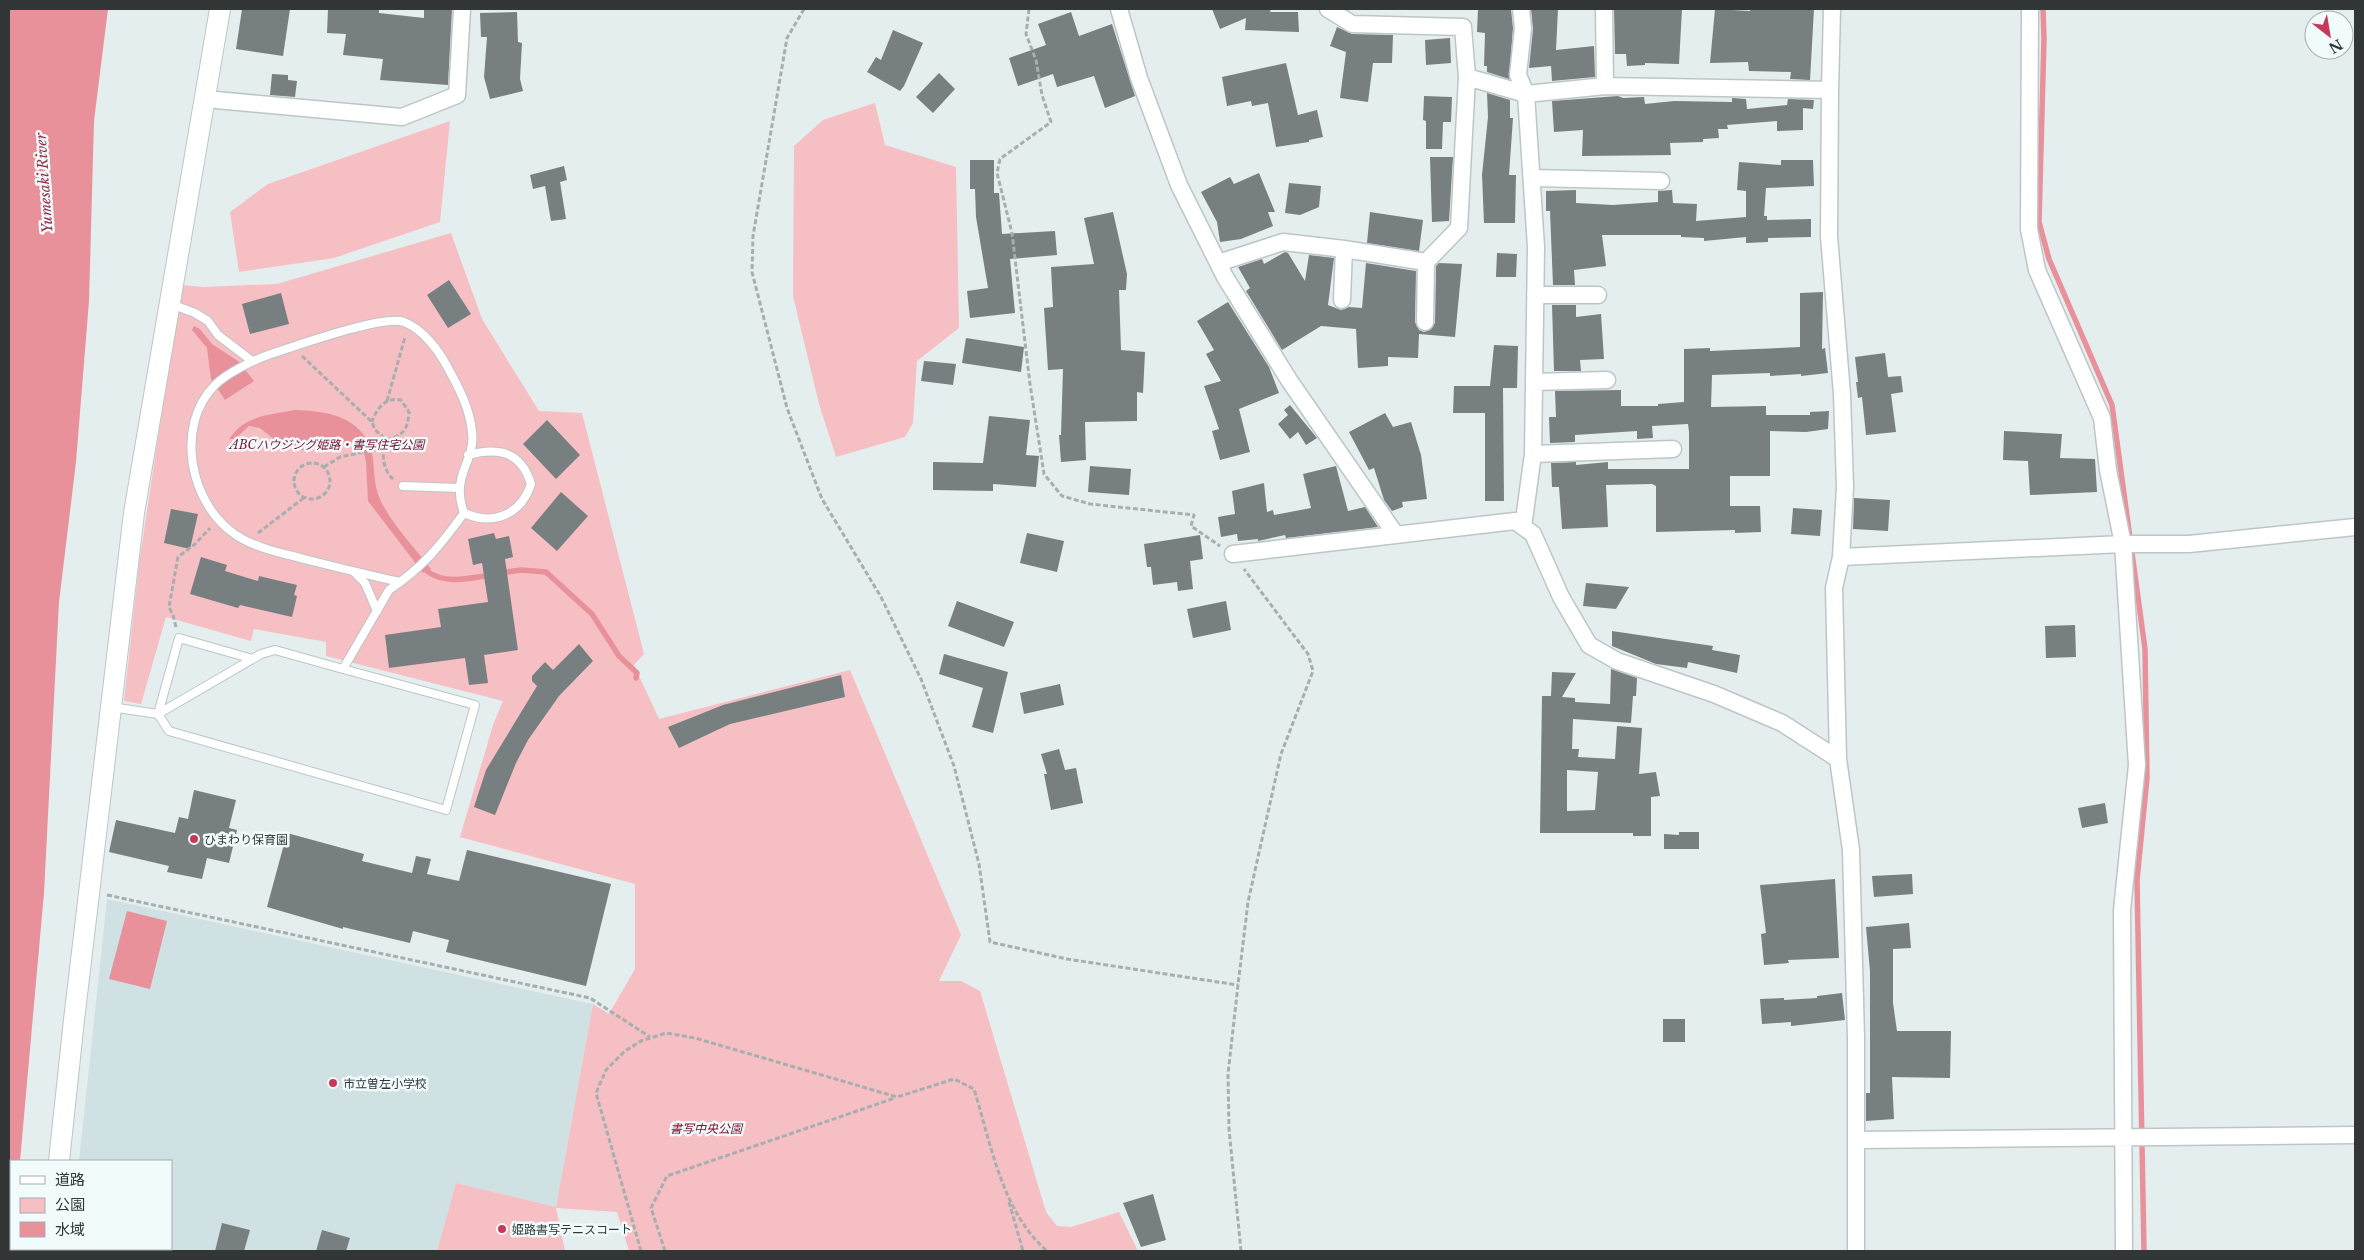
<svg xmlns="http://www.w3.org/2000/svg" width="2364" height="1260" viewBox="0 0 2364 1260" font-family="'Libre Baskerville','Noto Sans JP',serif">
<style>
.built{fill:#cfe1e3}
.green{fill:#f6bfc3}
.water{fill:#e9919b}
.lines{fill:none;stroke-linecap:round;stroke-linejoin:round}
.stream{stroke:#e9919b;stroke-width:5.5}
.building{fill:#777f80;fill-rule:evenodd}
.service-casing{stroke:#bdc6c6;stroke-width:10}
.minor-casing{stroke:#bdc6c6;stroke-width:19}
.tertiary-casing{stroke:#bdc6c6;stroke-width:22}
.path{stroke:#a7aeaf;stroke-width:3;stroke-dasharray:5 2.5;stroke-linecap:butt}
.service{stroke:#fff;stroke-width:8}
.minor{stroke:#fff;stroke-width:16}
.tertiary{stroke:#fff;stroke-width:20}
.poi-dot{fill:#c83858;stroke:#f2fbfc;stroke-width:2}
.labels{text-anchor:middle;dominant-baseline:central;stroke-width:5;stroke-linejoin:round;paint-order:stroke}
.park-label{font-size:12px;font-style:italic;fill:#79122d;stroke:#f2fbfc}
.poi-label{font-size:12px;fill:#333637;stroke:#f2fbfc;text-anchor:start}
.water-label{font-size:14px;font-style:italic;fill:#932d42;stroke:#f2fbfc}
</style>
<rect width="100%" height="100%" fill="#e5eeef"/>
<path class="built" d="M 107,899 L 593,1004 L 556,1207 L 456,1183 L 437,1251 L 74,1251 L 74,1249 L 171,1249 L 171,1161 L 79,1161 Z"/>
<path class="green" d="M 875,103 L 885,145 L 956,167 L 959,328 L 917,361 L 913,423 L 905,437 L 836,457 L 819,404 L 793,296 L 794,146 L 823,120 Z
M 450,121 L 440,222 L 334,258 L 239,272 L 230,212 L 268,184 Z
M 451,233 L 482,319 L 539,411 L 582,413 L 644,654 L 634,665 L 659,719 L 850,670 L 961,935 L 939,981 L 961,981 L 980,991 L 1046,1212 L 1057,1226 L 1071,1227 L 1119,1212 L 1138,1251 L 629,1251 L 617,1212 L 556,1208 L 565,1251 L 437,1251 L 456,1183 L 556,1207 L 593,1004 L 609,1014 L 635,969 L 635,884 L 460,837 L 493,725 L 503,701 L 326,656 L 326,642 L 254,629 L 251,641 L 166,617 L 141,704 L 124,701 L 139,564 L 181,285 L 204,287 L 277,284 Z"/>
<path class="water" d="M 9,9 L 108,9 L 94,121 L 89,301 L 76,462 L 59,602 L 44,893 L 20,1161 L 11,1161 L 11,1249 L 15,1249 L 15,1251 L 9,1251 Z
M 194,326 L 200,329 L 212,344 L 238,361 L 254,381 L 225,400 L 211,379 L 207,348 L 192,330 Z
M 295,410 C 326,411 360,416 371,449 C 375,463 373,480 378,494 C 387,519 414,547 431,569 L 423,573 L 368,501 L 366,462 L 364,452 L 359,445 L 353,442 L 342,441 L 317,449 L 301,450 L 282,446 L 260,428 L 249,426 L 235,439 L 229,439 C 245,415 269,415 295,410 Z
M 127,911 L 167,921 L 150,989 L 109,979 Z"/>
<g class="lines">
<path class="stream" d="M 2043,9 L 2044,39 L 2039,222 L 2049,259 L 2112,405 L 2145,649 L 2147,778 L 2137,880 L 2144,1251
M 427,571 C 444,585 471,578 491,575
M 500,573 L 521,570 L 546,572 L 592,614 L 619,656 L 637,673 L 636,678"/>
</g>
<path class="building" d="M 242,9 L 290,9 L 283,56 L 236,49 Z
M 328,9 L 379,9 L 379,13 L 424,18 L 424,9 L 452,9 L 448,85 L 380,80 L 383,59 L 343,55 L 346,34 L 327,33 Z
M 1212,9 L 1271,9 L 1270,12 L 1298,12 L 1299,32 L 1245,30 L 1246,18 L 1220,29 Z
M 1478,9 L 1511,9 L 1513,28 L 1509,79 L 1487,72 L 1487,66 L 1484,66 L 1485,33 L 1477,32 Z
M 1531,9 L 1558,9 L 1556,50 L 1594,46 L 1595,77 L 1552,81 L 1551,66 L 1529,68 L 1533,29 Z
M 1614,9 L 1682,9 L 1679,64 L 1645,63 L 1645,65 L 1627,66 L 1626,54 L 1615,54 Z
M 1715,9 L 1750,11 L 1750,9 L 1814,9 L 1810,80 L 1790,79 L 1791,72 L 1749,71 L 1748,62 L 1710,63 Z
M 517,12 L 518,42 L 522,43 L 520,79 L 523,91 L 490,99 L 484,77 L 487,37 L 481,37 L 480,13 Z
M 1071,12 L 1079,36 L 1112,24 L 1135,96 L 1105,108 L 1094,76 L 1057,87 L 1053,74 L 1018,86 L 1009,58 L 1046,45 L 1038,24 Z
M 1337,27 L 1352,34 L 1393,35 L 1392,63 L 1373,63 L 1368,102 L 1340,98 L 1346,52 L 1330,46 Z
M 893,30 L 923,43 L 904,86 L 900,91 L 867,72 L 876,57 L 881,60 Z
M 1450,38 L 1451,63 L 1426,65 L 1425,40 Z
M 1286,63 L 1298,115 L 1317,110 L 1323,137 L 1309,140 L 1309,142 L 1276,147 L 1268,103 L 1252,106 L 1251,101 L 1227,106 L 1222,77 Z
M 939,73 L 955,89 L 933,113 L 916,97 Z
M 272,74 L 288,75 L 288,80 L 297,81 L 295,97 L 270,95 Z
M 1487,93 L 1510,100 L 1510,118 L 1513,118 L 1509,175 L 1516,175 L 1515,223 L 1484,223 L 1482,175 L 1488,117 Z
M 1424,96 L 1452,97 L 1451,122 L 1443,122 L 1442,149 L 1426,149 L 1426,121 L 1423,120 Z
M 1618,96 L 1623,98 L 1644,97 L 1645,104 L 1674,101 L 1732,102 L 1732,98 L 1746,99 L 1747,109 L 1787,105 L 1788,99 L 1814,100 L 1813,109 L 1803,108 L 1803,130 L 1777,131 L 1777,121 L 1727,125 L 1728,129 L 1718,129 L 1719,138 L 1703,139 L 1703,142 L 1670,143 L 1671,155 L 1582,156 L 1583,130 L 1554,132 L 1552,101 Z
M 1430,157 L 1453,157 L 1449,221 L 1432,222 Z
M 970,160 L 994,160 L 994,193 L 999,193 L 1002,234 L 1055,231 L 1057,255 L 1010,259 L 1015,313 L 970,318 L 967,291 L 988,288 L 976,217 L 975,189 L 970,189 Z
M 1781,160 L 1813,160 L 1814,186 L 1766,188 L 1764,216 L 1767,216 L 1767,220 L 1811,219 L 1811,237 L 1768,238 L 1768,242 L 1746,243 L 1746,237 L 1704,241 L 1704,238 L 1681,237 L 1681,235 L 1602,235 L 1606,266 L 1574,270 L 1575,285 L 1553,285 L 1550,211 L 1546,211 L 1546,191 L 1576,190 L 1576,203 L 1613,205 L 1658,202 L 1658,191 L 1672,190 L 1673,203 L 1697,204 L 1696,221 L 1746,217 L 1746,191 L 1737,190 L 1739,162 L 1781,165 Z
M 564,166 L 567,180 L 560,182 L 566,219 L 551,221 L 545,186 L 533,189 L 530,175 Z
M 1259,173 L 1275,212 L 1268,212 L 1273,226 L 1241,239 L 1220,242 L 1217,222 L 1201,192 L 1230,177 L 1234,184 Z
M 1289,183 L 1321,186 L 1319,207 L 1300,215 L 1285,213 Z
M 1113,212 L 1127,274 L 1126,290 L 1119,290 L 1121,350 L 1145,352 L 1143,393 L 1137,392 L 1137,421 L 1085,422 L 1086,460 L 1061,462 L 1059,435 L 1061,435 L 1063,369 L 1048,370 L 1044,308 L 1053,307 L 1051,267 L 1094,264 L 1084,218 Z
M 1370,212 L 1423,220 L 1419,251 L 1367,243 Z
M 1285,252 L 1288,253 L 1305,281 L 1309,255 L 1334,258 L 1328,305 L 1341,310 L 1349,307 L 1362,308 L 1366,263 L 1416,271 L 1415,322 L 1419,330 L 1424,332 L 1430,330 L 1435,323 L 1436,266 L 1439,263 L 1462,264 L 1455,337 L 1419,334 L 1418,358 L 1388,357 L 1388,366 L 1358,368 L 1356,329 L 1321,326 L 1282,350 L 1246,291 L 1250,288 L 1238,267 L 1262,259 L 1264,264 Z
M 1497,253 L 1517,254 L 1516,277 L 1496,277 Z
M 449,280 L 471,314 L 448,328 L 427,295 Z
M 1823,292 L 1822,349 L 1825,348 L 1828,373 L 1801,376 L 1801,374 L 1770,376 L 1770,373 L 1712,375 L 1711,407 L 1766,406 L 1766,415 L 1810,415 L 1810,412 L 1829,411 L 1828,429 L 1806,432 L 1770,431 L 1770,476 L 1730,476 L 1730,506 L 1760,506 L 1761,532 L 1735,533 L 1735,530 L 1656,532 L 1656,486 L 1652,484 L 1606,485 L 1608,527 L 1562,529 L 1559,487 L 1552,487 L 1551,463 L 1576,462 L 1576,465 L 1608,462 L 1608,469 L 1689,469 L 1689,432 L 1688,424 L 1652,426 L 1653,438 L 1637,439 L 1637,431 L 1575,435 L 1575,442 L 1550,443 L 1549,417 L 1556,417 L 1555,391 L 1621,390 L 1621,406 L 1658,406 L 1658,404 L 1684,402 L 1684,349 L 1710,348 L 1710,351 L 1800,347 L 1800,293 Z
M 281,293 L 289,324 L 250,334 L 242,304 Z
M 1228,302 L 1269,367 L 1279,393 L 1239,409 L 1250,452 L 1220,460 L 1212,431 L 1219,429 L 1204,386 L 1221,381 L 1206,354 L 1214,350 L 1197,321 Z
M 1552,305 L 1576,305 L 1576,317 L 1601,314 L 1604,359 L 1580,360 L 1581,371 L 1554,371 Z
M 966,338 L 1024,347 L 1021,372 L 962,363 Z
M 1494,345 L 1518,346 L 1517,388 L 1503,388 L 1504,501 L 1485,501 L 1485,413 L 1453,413 L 1454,386 L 1490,386 Z
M 1885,353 L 1888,377 L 1901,376 L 1903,392 L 1891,394 L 1896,432 L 1866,435 L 1862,397 L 1858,398 L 1856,382 L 1858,382 L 1855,357 Z
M 924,361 L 956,364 L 953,385 L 921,381 Z
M 1290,405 L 1317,438 L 1306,445 L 1298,432 L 1290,439 L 1278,424 L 1288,415 L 1284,410 Z
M 1385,413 L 1393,427 L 1411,422 L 1421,455 L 1427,499 L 1402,502 L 1403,507 L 1392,511 L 1384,500 L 1374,468 L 1369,470 L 1349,432 Z
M 989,416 L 1030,420 L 1026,455 L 1039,456 L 1036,487 L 993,484 L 993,491 L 933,490 L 933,462 L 983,463 Z
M 547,420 L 580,455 L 556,479 L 523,444 Z
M 2004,431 L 2062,434 L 2060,458 L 2095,459 L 2097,492 L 2030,495 L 2028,461 L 2003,460 Z
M 1090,466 L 1131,469 L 1129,495 L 1088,492 Z
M 1336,466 L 1348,511 L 1365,507 L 1378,527 L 1286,538 L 1285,535 L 1258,541 L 1258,539 L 1238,541 L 1237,534 L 1221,537 L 1218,517 L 1235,514 L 1232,491 L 1264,483 L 1267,512 L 1273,510 L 1274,515 L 1311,508 L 1303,474 Z
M 561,492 L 588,516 L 557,551 L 531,528 Z
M 1854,498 L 1890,500 L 1888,531 L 1853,529 Z
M 1793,508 L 1822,510 L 1820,536 L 1791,534 Z
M 171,509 L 198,514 L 190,549 L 164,543 Z
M 494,533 L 496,539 L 509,536 L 513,557 L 505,559 L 518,650 L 484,655 L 488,683 L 469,685 L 465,658 L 389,668 L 385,635 L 441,627 L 438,609 L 488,602 L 482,563 L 473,565 L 468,539 Z
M 1027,533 L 1064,541 L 1057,572 L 1020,563 Z
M 1200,535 L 1203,559 L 1190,561 L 1193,589 L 1178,591 L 1177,582 L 1153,585 L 1151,567 L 1147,567 L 1144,544 Z
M 201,557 L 227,565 L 225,571 L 258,581 L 259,576 L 297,585 L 294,595 L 297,596 L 292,617 L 240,605 L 238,608 L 190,594 Z
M 1586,583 L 1629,587 L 1616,609 L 1583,606 Z
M 957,601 L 1014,622 L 1004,647 L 948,626 Z
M 1226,601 L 1231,630 L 1193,638 L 1187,609 Z
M 2075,625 L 2076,657 L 2046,658 L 2045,626 Z
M 1612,631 L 1713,646 L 1712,650 L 1740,655 L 1737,673 L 1688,662 L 1687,668 L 1656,664 L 1612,646 Z
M 579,644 L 593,661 L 559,696 L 528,740 L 516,763 L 495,815 L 474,807 L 486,770 L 537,686 L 532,681 L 532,676 L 545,662 L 553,670 Z
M 944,654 L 1008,672 L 993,733 L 972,727 L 983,688 L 939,674 Z
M 1611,669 L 1637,678 L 1636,696 L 1633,696 L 1631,723 L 1573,719 L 1572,749 L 1579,749 L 1578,757 L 1615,759 L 1617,726 L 1642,728 L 1639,774 L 1656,772 L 1660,796 L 1651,797 L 1651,836 L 1633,836 L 1633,833 L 1540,833 L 1542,696 L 1551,696 L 1552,672 L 1576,673 L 1562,697 L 1575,698 L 1575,702 L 1610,704 ZM 1567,770 L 1598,772 L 1595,810 L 1567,811 Z
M 841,675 L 845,697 L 730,724 L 679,748 L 668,727 L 723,705 Z
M 1060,684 L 1064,705 L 1024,714 L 1020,693 Z
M 1059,749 L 1065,770 L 1076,768 L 1083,803 L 1051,810 L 1044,774 L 1047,774 L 1041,754 Z
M 194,790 L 236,800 L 229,828 L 237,830 L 229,863 L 207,858 L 202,879 L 167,872 L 169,866 L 109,852 L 116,820 L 175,833 L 179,817 L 188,819 Z
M 2105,803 L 2108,823 L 2082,828 L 2078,808 Z
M 1679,832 L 1699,832 L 1699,849 L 1664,849 L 1664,834 L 1679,835 Z
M 287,833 L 364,854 L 362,861 L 412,873 L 416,856 L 431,859 L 427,874 L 459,881 L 467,850 L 611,884 L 586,986 L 446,952 L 449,940 L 413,931 L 410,943 L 343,927 L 343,929 L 267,907 Z
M 1912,874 L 1913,894 L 1874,897 L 1872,876 Z
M 1835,879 L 1839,958 L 1788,960 L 1789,963 L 1764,965 L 1761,934 L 1766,933 L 1760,885 Z
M 1909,923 L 1911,948 L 1893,949 L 1893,1003 L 1897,1031 L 1951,1031 L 1950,1078 L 1892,1077 L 1894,1119 L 1866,1121 L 1866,1093 L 1870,1093 L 1870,971 L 1866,927 Z
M 1842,993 L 1845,1020 L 1791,1026 L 1791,1022 L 1762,1024 L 1760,999 L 1784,998 L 1784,1000 L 1817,998 L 1817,996 Z
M 1663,1019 L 1685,1019 L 1685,1042 L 1663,1042 Z
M 1153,1194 L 1166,1240 L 1141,1247 L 1123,1203 Z
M 222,1223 L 250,1230 L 244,1251 L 215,1251 Z
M 322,1230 L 350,1238 L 346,1251 L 316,1251 Z"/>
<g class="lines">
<defs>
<path id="service" d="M 171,304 L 195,313 L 208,321 L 218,335 L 252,361
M 403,486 L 459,488
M 464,513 C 493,526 521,515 531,484 C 521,451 498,447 468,455
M 354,572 L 365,583 L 377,611
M 343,669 L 475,705 L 446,810 L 169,731 L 158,714 L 261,654 L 275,650 L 343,669 L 389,590 C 423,567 440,546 464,513 C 450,474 476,462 472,432 C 470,409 459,388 448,368 C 439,351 423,329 404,322 C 384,314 293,347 268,355 C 252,361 227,373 215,385 C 174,426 190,505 236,535 C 255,548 282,553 304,559 C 336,567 368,575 400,582
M 111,707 L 158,714 L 179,638 L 253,659"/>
<path id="minor" d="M 1119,9 L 1139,78 L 1179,185 L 1225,277 L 1289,380 L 1396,535
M 1328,9 L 1352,24 L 1463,27 L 1467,77 L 1459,228 L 1426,262 L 1425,322
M 1521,9 L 1523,28 L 1518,75 L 1526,94 L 1536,247 L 1533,454 L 1523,527
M 1604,9 L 1605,86
M 1832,9 L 1830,90 L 1829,236 L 1842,394 L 1845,487 L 1841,557 L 1834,588 L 1838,759 L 1851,850 L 1856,1038 L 1856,1251
M 2030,9 L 2029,229 L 2037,270 L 2102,418 L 2108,470 L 2123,544 L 2137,765 L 2122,910 L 2124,1251
M 1467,77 L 1526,94 L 1605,86 L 1830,90
M 205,99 L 402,117 L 457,95 L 462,9
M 1532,178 L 1661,181
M 1218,263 L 1283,242 L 1344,249 L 1426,262
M 1535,295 L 1598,295
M 1342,300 L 1344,249
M 1534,382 L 1607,380
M 1533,454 L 1673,449
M 1233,554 L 1515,521 L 1533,534 L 1561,597 L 1589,645 L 1617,661 L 1714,694 L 1782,723 L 1838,759
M 1841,557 L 2123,544 L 2189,544 L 2355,527
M 1857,1140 L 2355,1135"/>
<path id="tertiary" d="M 59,1161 L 74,1020 L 134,513 L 220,9
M 53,1251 L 53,1249"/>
</defs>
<use href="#service" class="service-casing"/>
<use href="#minor" class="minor-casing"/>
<use href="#tertiary" class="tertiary-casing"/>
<path class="path" d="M 804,9 L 787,38 L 753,236 L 752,272 L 787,408 L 822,499 L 881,597 L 921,679 L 954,766 L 979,864 L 990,942 L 1067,959 L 1238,985
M 1029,9 L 1026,34 L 1036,60 L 1042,95 L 1051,122 L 1000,159 L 997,173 L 1012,233 L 1030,384 L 1044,474 L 1062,496 L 1090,504 L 1194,515 L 1191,526 L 1220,546
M 302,356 L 372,422 L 375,430 L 387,440 C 403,435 408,430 409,412 L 401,400 C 385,397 377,408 372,422
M 387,401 L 405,337
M 387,440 C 380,452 383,471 394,480
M294 481a18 18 0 1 1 36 0a18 18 0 1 1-36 0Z
M 324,467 L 340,457 L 382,448
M 258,533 L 305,497
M 176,627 L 173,615 L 169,607 L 178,557 L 195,544 L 210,528
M 107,895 L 590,998 L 650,1037
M 1009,1202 L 1023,1251
M 641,1251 L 596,1093 L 606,1070 L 625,1051 L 641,1041 L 666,1033 L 695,1038 L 897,1097 L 954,1079 L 974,1089 C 991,1144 1002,1212 1047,1251
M 665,1251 L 651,1208 L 667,1176 L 895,1098
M 1241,1251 L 1229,1129 L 1228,1074 L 1238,985 L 1248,902 L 1281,754 L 1313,671 L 1308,654 L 1244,569"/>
<use href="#service" class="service"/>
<use href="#minor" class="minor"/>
<use href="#tertiary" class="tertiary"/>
</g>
<g class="poi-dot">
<circle cx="194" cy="839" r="5"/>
<circle cx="333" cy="1083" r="5"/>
<circle cx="502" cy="1229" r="5"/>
</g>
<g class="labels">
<g class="park-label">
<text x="327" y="444">ABCハウジング姫路・書写住宅公園</text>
<text x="706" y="1128">書写中央公園</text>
</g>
<g class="poi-label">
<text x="204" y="839">ひまわり保育園</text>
<text x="343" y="1083">市立曽左小学校</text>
<text x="512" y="1229">姫路書写テニスコート</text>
</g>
<g class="water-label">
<text transform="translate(44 183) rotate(-94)">Yumesaki River</text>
</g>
</g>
<rect width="2364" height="1260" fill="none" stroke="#333637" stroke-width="20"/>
<rect x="10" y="1160" width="162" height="90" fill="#f2fbfc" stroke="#a6acad"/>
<rect x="20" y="1176" width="25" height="8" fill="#ffffff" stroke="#a6acad"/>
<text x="55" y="1185" font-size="15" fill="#333637">道路</text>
<rect x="20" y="1198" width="25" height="15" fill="#f6bfc3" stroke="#a6acad"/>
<text x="55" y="1210" font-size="15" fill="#333637">公園</text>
<rect x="20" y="1222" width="25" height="15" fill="#e9919b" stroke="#a6acad"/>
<text x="55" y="1235" font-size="15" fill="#333637">水域</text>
<g transform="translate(2329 35) rotate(149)"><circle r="24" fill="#f2fbfc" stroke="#a6acad"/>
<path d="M0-4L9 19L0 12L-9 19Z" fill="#c83858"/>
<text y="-8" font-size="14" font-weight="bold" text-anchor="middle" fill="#333637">N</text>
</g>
</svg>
